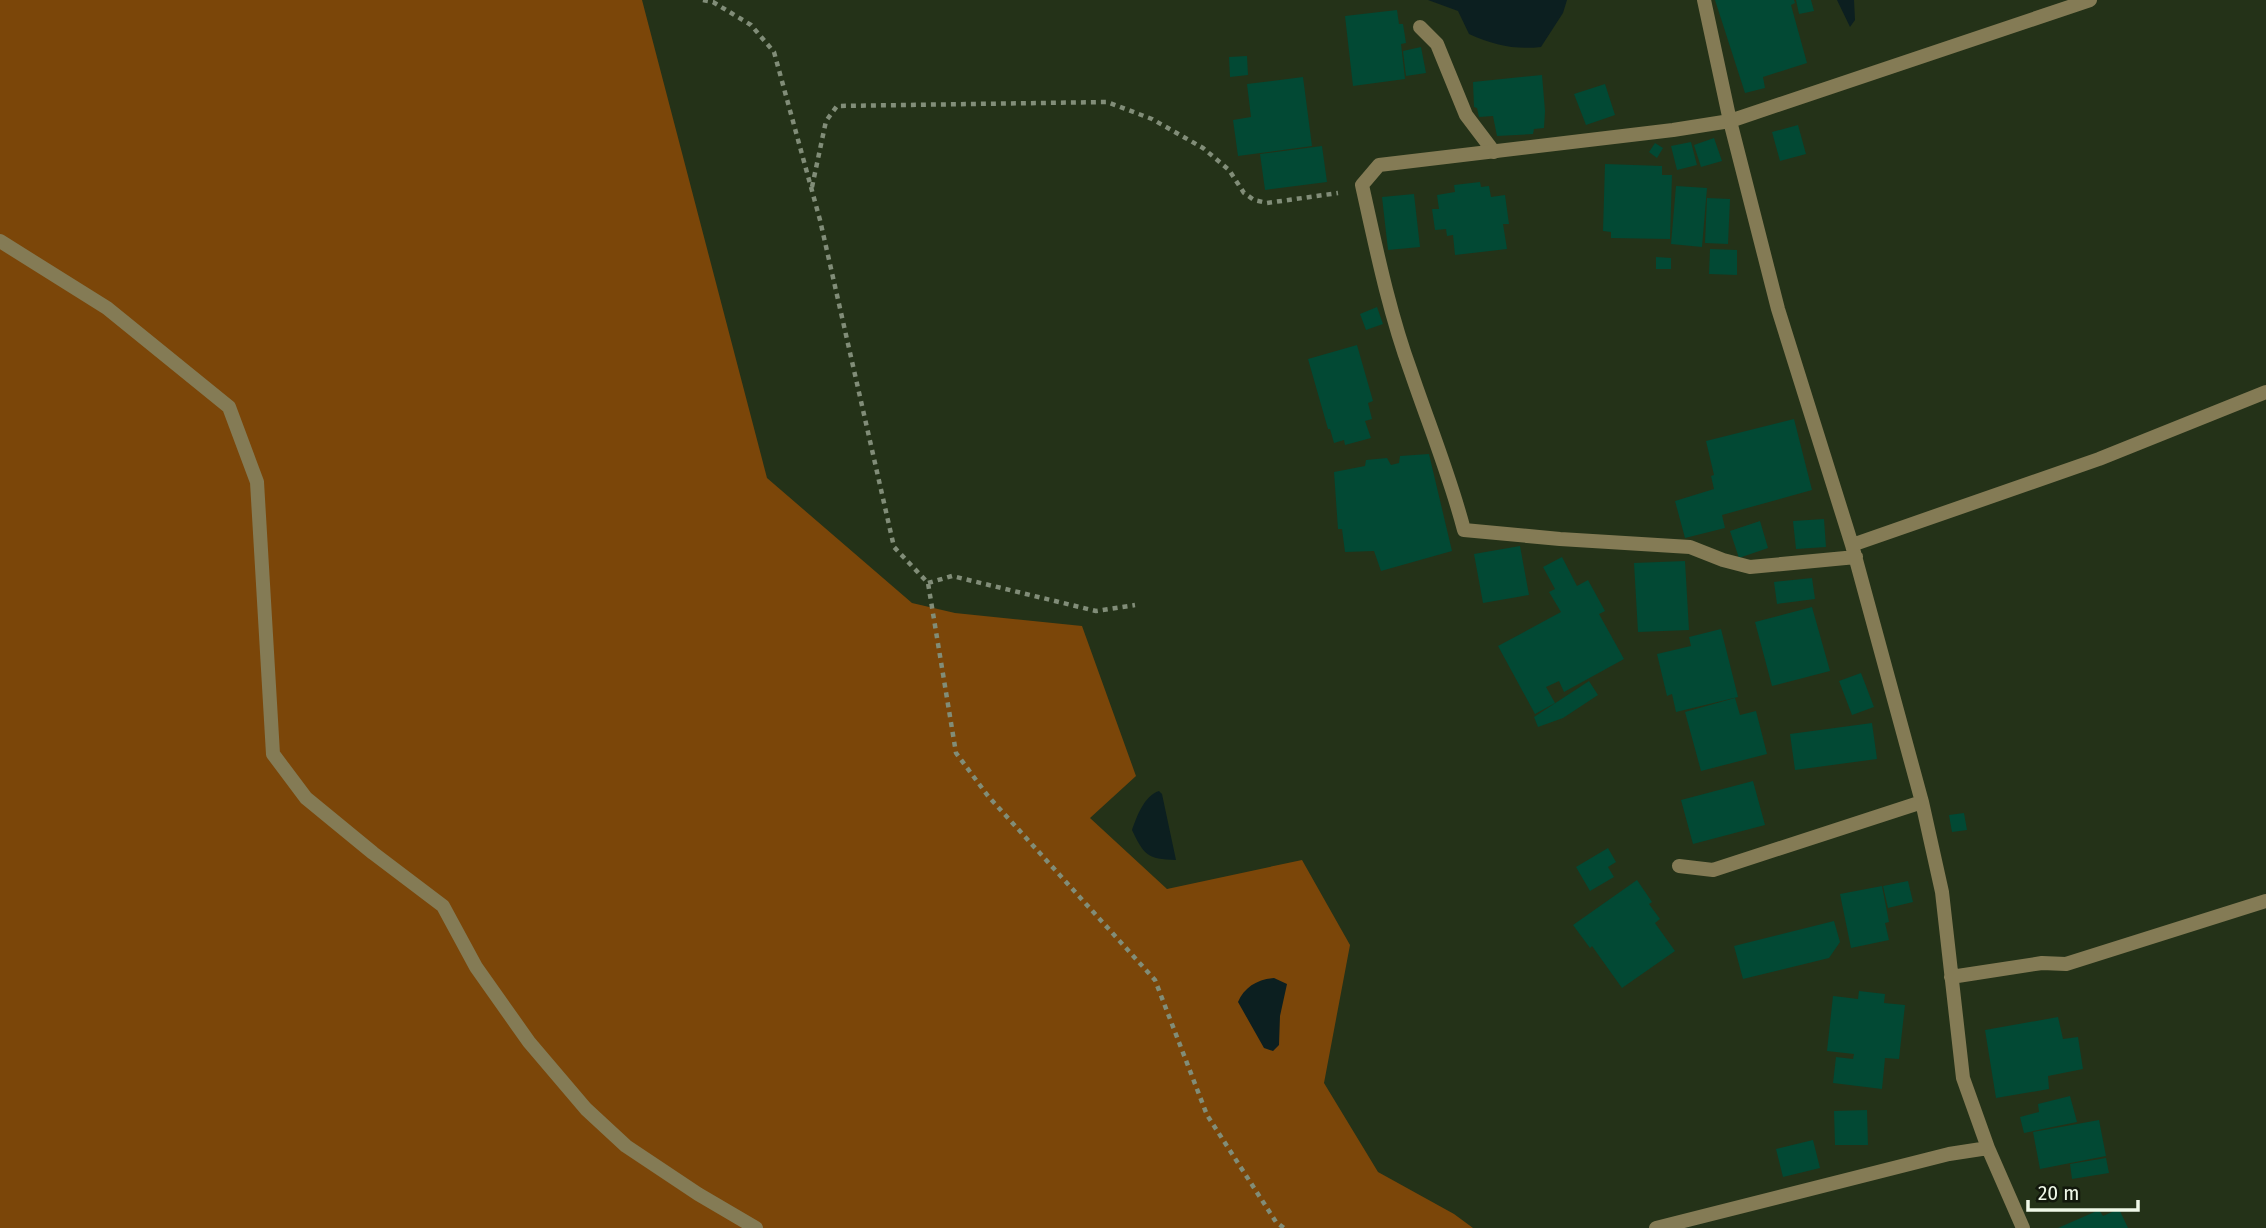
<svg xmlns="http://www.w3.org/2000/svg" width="2266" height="1228" viewBox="0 0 2266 1228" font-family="'Fira Sans Condensed',sans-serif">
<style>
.forest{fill:#7b4609}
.water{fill:#0c1f20}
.building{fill:#024934}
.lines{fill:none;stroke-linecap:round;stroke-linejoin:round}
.path{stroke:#818d78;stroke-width:4.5;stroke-dasharray:5 5;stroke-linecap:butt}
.lane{stroke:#847b55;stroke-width:14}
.street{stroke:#847b55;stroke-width:14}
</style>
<rect width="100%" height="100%" fill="#243218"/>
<path class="forest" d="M 0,0 L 642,0 L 767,478 L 912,603 L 955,613 L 1082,626 L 1136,776 L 1090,818 L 1167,889 L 1302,860 L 1350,945 L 1324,1083 L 1378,1172 L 1454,1214 L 1473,1228 L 0,1228 Z"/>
<path class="water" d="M 1428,0 L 1567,0 L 1563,13 L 1541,47 C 1514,50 1494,45 1469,34 L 1458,11 Z
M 1837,0 L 1854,0 L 1855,20 L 1850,27 Z
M 1159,791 L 1162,794 L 1176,860 C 1147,859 1144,855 1132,830 C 1137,816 1144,796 1159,791 Z
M 1274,978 L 1287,984 L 1280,1016 L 1279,1045 L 1273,1051 L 1264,1048 L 1238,1002 C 1244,987 1258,979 1274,978 Z"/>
<path class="building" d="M 1715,0 L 1794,0 L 1795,3 L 1791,5 L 1807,63 L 1763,77 L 1765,88 L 1745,93 Z
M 1796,0 L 1811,0 L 1814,11 L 1799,14 Z
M 1397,10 L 1399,24 L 1403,24 L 1406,43 L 1401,44 L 1405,79 L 1353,86 L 1345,16 Z
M 1421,47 L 1426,73 L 1406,76 L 1403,51 Z
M 1247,56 L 1248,75 L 1230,77 L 1229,57 Z
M 1542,75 L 1545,111 L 1544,128 L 1534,129 L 1533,134 L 1497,136 L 1493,116 L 1479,117 L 1477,108 L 1474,107 L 1473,82 Z
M 1303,77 L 1312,146 L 1238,156 L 1233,120 L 1251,117 L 1247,84 Z
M 1605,84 L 1615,115 L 1586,125 L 1574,94 Z
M 1798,125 L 1806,154 L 1780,161 L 1772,132 Z
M 1714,138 L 1722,161 L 1701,167 L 1694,145 Z
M 1691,142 L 1697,165 L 1677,170 L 1671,146 Z
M 1655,143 L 1663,148 L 1657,158 L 1649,152 Z
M 1322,146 L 1327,182 L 1265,190 L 1260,154 Z
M 1605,164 L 1662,166 L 1662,175 L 1672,175 L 1670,239 L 1611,238 L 1611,232 L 1603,231 Z
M 1480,182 L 1481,187 L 1489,186 L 1491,197 L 1505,195 L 1509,224 L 1503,224 L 1507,249 L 1455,255 L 1453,235 L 1447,236 L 1446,229 L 1435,230 L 1432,209 L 1439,209 L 1437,195 L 1455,192 L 1454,185 Z
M 1676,186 L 1707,188 L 1702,247 L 1671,244 Z
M 1414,194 L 1420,247 L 1388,250 L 1382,197 Z
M 1707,198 L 1730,199 L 1728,244 L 1705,243 Z
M 1710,249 L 1737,250 L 1737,275 L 1709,274 Z
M 1656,257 L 1671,258 L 1671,269 L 1656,269 Z
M 1377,307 L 1383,324 L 1366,330 L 1360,314 Z
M 1357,345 L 1373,401 L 1368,403 L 1372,419 L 1365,421 L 1371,438 L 1345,445 L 1344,440 L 1334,443 L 1330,429 L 1328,429 L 1308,359 Z
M 1794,419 L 1812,490 L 1722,515 L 1725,528 L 1685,538 L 1675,501 L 1714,489 L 1711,476 L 1714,475 L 1706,441 Z
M 1429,454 L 1452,551 L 1381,571 L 1374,551 L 1345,552 L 1342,529 L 1338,529 L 1334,472 L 1365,466 L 1366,460 L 1387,458 L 1391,465 L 1399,463 L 1400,456 Z
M 1824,519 L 1826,547 L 1796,549 L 1793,521 Z
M 1760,521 L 1768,548 L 1739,558 L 1730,531 Z
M 1520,546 L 1529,595 L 1483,603 L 1474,554 Z
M 1562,557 L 1577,586 L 1588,580 L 1605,611 L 1599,614 L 1624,659 L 1564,692 L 1559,681 L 1546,687 L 1555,703 L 1535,714 L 1498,646 L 1561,612 L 1549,592 L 1555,589 L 1543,567 Z
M 1685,561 L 1689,630 L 1638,632 L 1634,563 Z
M 1812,578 L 1815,599 L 1777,604 L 1774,582 Z
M 1812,607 L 1830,671 L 1772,686 L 1755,622 Z
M 1721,629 L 1738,697 L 1676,712 L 1672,694 L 1667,696 L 1657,654 L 1691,646 L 1689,637 Z
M 1861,673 L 1874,707 L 1852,715 L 1839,681 Z
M 1589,681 L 1598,695 L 1563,718 L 1538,727 L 1534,717 Z
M 1735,698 L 1740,715 L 1756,711 L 1767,754 L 1701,771 L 1685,712 Z
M 1872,723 L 1877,759 L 1795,770 L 1790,734 Z
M 1753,781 L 1765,825 L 1693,844 L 1681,800 Z
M 1964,813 L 1967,830 L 1952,832 L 1949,815 Z
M 1608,848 L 1616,862 L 1608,867 L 1614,877 L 1590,891 L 1576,867 Z
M 1637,880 L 1652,902 L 1649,904 L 1660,919 L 1655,923 L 1675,951 L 1622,988 L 1592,946 L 1590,948 L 1573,925 Z
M 1908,881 L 1913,902 L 1888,908 L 1883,886 Z
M 1882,886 L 1889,922 L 1885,923 L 1889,940 L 1851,948 L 1840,894 Z
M 1834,921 L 1840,942 L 1829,958 L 1743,979 L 1734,946 Z
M 1859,991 L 1885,994 L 1884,1003 L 1905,1005 L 1899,1059 L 1885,1058 L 1882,1089 L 1833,1083 L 1836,1057 L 1853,1059 L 1854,1054 L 1827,1051 L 1833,996 L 1858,999 Z
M 2058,1017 L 2063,1039 L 2078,1037 L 2083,1069 L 2048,1076 L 2049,1089 L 1996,1098 L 1985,1030 Z
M 2070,1096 L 2077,1122 L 2024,1133 L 2020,1117 L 2039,1112 L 2038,1104 Z
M 1867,1110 L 1868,1145 L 1835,1145 L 1834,1111 Z
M 2099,1120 L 2106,1156 L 2040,1169 L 2033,1132 Z
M 1813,1140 L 1820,1168 L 1783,1177 L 1776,1149 Z
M 2106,1158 L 2109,1173 L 2072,1179 L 2070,1164 Z
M 2119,1209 L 2128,1228 L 2058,1228 L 2099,1210 L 2103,1216 Z"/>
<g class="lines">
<path class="path" d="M 703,0 L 713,2 L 751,25 L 774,52 L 820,220 L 894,547 L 928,583 L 956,753 L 988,796 L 1155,980 L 1207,1115 L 1276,1222 L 1284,1228
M 812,187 L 826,121 L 837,106 L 1107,102 L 1152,119 L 1203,148 L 1229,170 L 1244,193 L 1254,200 L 1267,203 L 1338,193
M 928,583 L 952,576 L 1096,611 L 1135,605"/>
<path class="lane" d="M 1420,27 L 1437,44 L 1466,115 L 1494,152"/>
<path class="street" d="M 1704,0 L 1730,121 L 1778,309 L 1852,545 L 1922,802 L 1942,892 L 1963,1078 L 1988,1148 L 2023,1228
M 0,241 L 107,308 L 229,407 L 257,482 L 273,754 L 306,798 L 373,853 L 443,906 L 476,967 L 529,1042 L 586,1109 L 626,1146 L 698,1194 L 756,1228
M 1852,545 L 2099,459 L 2266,392
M 1856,557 L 1750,567 L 1723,560 L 1690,547 L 1560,539 L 1464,530 C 1450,476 1429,425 1411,372 C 1389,312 1376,248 1362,185 L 1379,165 L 1673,130 L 1730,121 L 2090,0
M 1679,866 L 1713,870 L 1922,802
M 1951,977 L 2042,963 L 2066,964 L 2266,901
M 1656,1228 L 1949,1154 L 1988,1148"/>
</g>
<path d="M2028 1200v10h110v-10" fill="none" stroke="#eff8e8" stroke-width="3.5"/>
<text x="2038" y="1200" font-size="21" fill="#eff8e8" stroke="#12180c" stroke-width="5" paint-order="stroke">20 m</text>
</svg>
